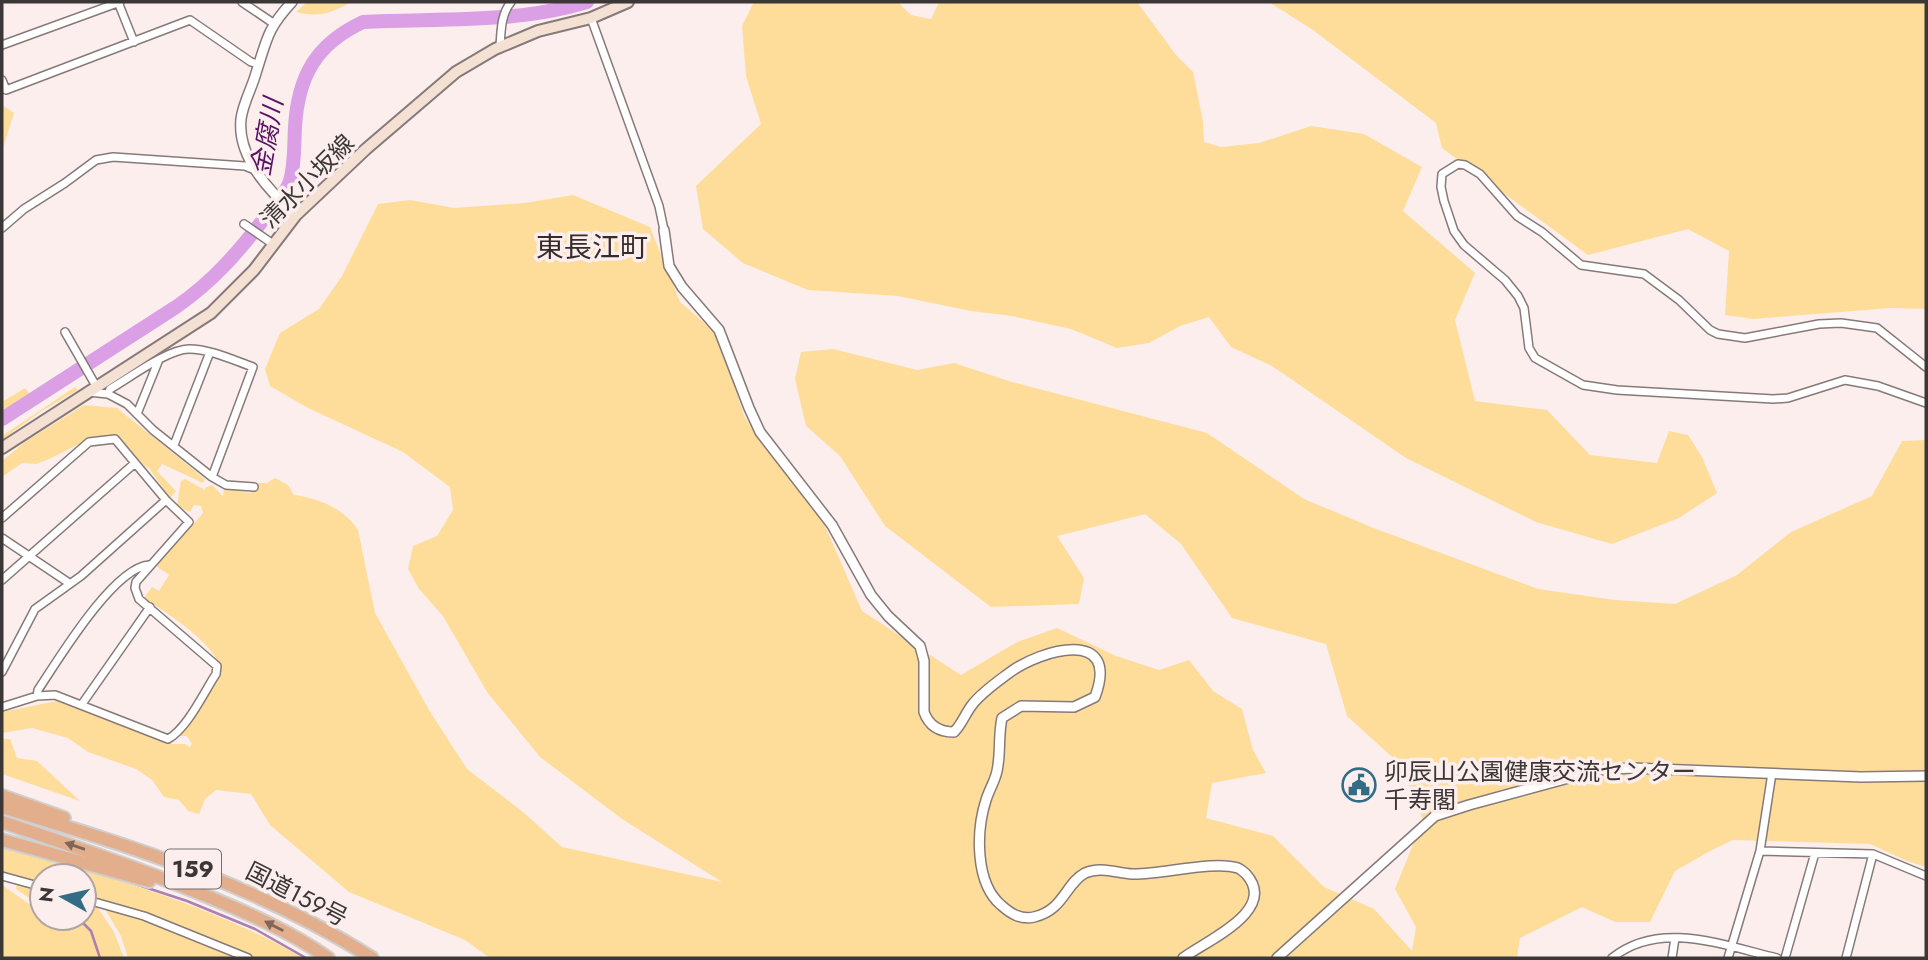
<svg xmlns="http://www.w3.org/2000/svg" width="1928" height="960" viewBox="0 0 1928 960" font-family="Jost,'Noto Sans JP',sans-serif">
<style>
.green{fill:#fedd9a}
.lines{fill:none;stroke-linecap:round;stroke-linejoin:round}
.stream{stroke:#ab80b0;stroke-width:2.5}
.river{stroke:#da9fe4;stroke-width:14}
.minor-casing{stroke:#867a79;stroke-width:10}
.tertiary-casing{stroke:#867a79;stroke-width:12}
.secondary-casing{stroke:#867a79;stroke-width:14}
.trunk-casing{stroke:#d0cfcf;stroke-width:16}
.minor{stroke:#fff;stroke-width:7}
.tertiary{stroke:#fff;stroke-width:9}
.secondary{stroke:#f4e1d4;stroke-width:10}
.trunk{stroke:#e2ae8c;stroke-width:12}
.oneway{fill:#7e6759}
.labels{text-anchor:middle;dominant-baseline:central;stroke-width:7;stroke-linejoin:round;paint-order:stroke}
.shield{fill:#fbeeed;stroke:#756e6e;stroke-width:2}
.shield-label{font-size:23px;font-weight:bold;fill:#3c3737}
.street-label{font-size:24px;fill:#3c3737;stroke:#fbeeed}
.poi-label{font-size:24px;fill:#3c3737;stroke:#fbeeed;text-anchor:start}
.water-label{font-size:26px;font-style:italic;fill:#5a1265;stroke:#fbeeed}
.quarter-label{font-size:28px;fill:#362c2b;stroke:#fbeeed}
</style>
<rect width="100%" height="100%" fill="#fbeeed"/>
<path class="green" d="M 307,2 L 352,2 C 330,13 320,18 296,12 Z
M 754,2 L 898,2 L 911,15 L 931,19 L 938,4 L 937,2 L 1137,2 L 1176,55 L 1193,72 L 1203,121 L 1204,142 L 1221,147 L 1259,143 L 1311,126 L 1364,134 L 1422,167 L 1403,211 L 1475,273 L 1455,320 L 1475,401 L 1547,410 L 1590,455 L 1657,463 L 1669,431 L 1688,435 L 1702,457 L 1717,493 L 1679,518 L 1612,544 L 1536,522 L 1406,458 L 1272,366 L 1231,347 L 1209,317 L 1180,326 L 1149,343 L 1117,348 L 1071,329 L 1012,316 L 971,311 L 898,296 L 808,290 L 743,263 L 703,229 L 696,186 L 761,124 L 746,76 L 742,26 Z
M 1269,2 L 1926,2 L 1926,309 L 1890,308 L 1753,319 L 1725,315 L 1729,251 L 1688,229 L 1588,255 L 1442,148 L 1436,123 L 1313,30 Z
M 2,105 L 14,113 L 2,151 Z
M 573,195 L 650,227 L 680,302 L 716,333 L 745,418 L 822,519 L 862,611 L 961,675 L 1017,642 L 1057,628 L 1116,656 L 1159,670 L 1189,660 L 1213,691 L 1242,709 L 1253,750 L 1266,773 L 1212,783 L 1206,818 L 1273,836 L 1324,887 L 1374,909 L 1412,951 L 1416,927 L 1395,889 L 1423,820 L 1402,766 L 1347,716 L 1326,644 L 1232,618 L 1181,544 L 1145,514 L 1057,536 L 1084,578 L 1079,604 L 991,607 L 885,526 L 840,456 L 806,426 L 795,379 L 801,352 L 833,349 L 917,370 L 954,363 L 1012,382 L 1207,433 L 1304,499 L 1371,527 L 1538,589 L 1615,600 L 1675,604 L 1737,575 L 1791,532 L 1872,496 L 1902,441 L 1926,440 L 1926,867 L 1907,861 L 1870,844 L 1733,840 L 1710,851 L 1675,871 L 1650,922 L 1615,922 L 1582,907 L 1520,938 L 1517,958 L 490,958 L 465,940 L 349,892 L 270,825 L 251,794 L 216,790 L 205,799 L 199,814 L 188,811 L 179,800 L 164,797 L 152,780 L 136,769 L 88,752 L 68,738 L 32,728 L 2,733 L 2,712 L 57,701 L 169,744 L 185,744 L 190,747 L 192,744 L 187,736 L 181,736 L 181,733 L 221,675 C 223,647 165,612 144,598 L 152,587 L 159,591 L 169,575 L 153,564 L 185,534 L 203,513 L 201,506 L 194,505 L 190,512 L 177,506 L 181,481 L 185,479 L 205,490 L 205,488 L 212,485 L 223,496 L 224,488 L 250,493 L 257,483 L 267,483 L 275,478 L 288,485 L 294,495 C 317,498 344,508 358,530 L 375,613 L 429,710 L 467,769 L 523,812 L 562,847 L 722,882 L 622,819 L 540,757 L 487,692 L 443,616 L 419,589 L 408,569 L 413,546 L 437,536 L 453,510 L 450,487 L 403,452 L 308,408 L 270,386 L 265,369 L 280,333 L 319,309 L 342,276 L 378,204 L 410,200 L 454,208 L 525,203 Z
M 75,387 L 78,390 L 40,412 L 2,440 L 2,436 Z
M 25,388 L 29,393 L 2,412 L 2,402 Z
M 84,405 L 117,408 L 205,479 L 203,483 L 162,464 L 157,471 L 176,491 L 170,498 L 165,495 L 166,493 L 149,468 L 146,467 L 120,439 L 114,436 L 95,436 L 49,459 L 36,464 L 22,463 L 2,477 L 2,461 L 25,442 Z
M 2,739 L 10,739 L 17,758 L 37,761 L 80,801 L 2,774 Z
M 2,846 C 105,876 210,904 303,958 L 254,958 L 165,921 L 84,896 L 84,876 L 42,876 L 42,884 L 2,872 Z
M 17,883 L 42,891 L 42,903 L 36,903 L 16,889 Z
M 2,885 L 42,913 L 42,918 L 84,918 L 84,902 L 96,905 L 114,932 L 124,958 L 2,958 Z
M 103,906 L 139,917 L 240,958 L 128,958 L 121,936 Z"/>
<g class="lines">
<path class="stream" d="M 69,876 L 70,864
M 117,878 L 187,901 L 255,929 L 306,958
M 78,918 L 91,931 L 100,958"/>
<path class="river" d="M 2,419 L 176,307 C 214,281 242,248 269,212 C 276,203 287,191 290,181 C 295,164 294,144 295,127 C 298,76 316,44 363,22 C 438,18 515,24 587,2"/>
<defs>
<path id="minor" d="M 118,2 L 134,42
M 242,2 L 273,23
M 591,18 L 659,206 L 664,230
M 2,45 L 120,2
M 500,47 C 501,31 501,14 511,2
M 2,80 L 6,90 L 190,20 L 251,62 L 258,64
M 244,224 L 273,244
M 2,228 L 24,209 L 65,183 L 96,160 L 113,157 L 245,166 L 255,170
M 65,332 L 96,386
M 1926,367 L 1877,328 L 1841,323 L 1819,324 L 1745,338 L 1718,334 L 1710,330 L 1679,300 L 1644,274 L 1581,265 L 1542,232 L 1517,216 L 1480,174 L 1465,165 L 1458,164 L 1442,174 L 1441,187 L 1444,201 L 1454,231 L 1464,245 L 1505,280 L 1518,296 L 1524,308 L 1529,348 L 1535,358 L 1583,385 L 1617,390 L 1773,399 L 1788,398 L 1845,380 L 1878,386 L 1926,403
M 88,392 L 108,394 L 110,389 C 129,378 168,349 189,349 C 210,349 233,360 253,367 L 212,477
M 108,394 L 127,404 L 153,430 L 212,477 L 226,485 L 254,487
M 137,414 L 158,362
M 174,445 L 210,352
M 2,518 L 89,442 L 115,439 L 166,500 L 189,522 L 136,582 L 135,588 L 139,599 L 217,666 L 216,674 C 204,692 187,729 168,739 L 55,695 L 37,696 L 2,707
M 2,538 L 69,583
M 2,580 L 135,463
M 2,672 L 35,609 L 81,576 L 166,500
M 37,696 L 38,690 C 58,660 113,568 149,565
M 82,704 L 150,607
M 1760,851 L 1873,854 L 1926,876
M 2,876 L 42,887
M 84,899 L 144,916 L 248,958
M 1612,958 C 1660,919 1725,946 1777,958
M 1672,958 L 1675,938
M 1728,958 L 1760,851 L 1772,773
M 1785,958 L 1815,853
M 1846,958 L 1873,854"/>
<path id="tertiary" d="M 292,2 C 267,29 267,39 256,73 C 252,88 243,103 241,119 C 237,157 269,191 296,215
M 664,230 L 669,266 L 682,287 L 719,330 L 749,408 L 760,432 L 832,525 L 871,595 L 888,616 L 920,646 L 924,661 L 924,712 C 929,726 940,732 954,732 C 962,724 965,714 972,705 C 981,693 997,682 1009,673 C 1041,649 1121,627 1095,697 L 1074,707 L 1021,706 L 1002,718 C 998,736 1001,753 997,771 C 995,781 989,790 986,800 C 976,831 975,883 1001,905 C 1011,914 1021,920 1034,917 C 1064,910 1065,884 1085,873 C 1100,866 1117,873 1132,874 C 1161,875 1213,860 1238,868 C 1239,868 1245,873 1246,874 C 1279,911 1205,941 1183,958
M 1277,958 L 1435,816 L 1469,805 L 1598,770 L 1632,768 L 1861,777 L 1926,776"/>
<path id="secondary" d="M 2,448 L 211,313 L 254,270 L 296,215 L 366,149 L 456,72 L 495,49 L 538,31 L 591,18 L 628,2"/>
<path id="trunk" d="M 2,796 L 64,818
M 2,807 C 130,846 258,885 372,958
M 2,822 C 71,845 141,869 209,897 C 250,914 291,932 328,958
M 2,840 L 149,881"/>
</defs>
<use href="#minor" class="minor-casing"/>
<use href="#tertiary" class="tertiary-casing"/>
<use href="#secondary" class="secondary-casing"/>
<use href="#trunk" class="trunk-casing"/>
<use href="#minor" class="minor"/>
<use href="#tertiary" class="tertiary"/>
<use href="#secondary" class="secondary"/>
<use href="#trunk" class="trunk"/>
</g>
<defs><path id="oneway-solid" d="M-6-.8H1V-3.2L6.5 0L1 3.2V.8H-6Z" transform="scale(1.75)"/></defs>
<g class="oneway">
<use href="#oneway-solid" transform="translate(75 846) rotate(-161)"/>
<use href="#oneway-solid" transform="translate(274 926) rotate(-153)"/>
</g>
<defs>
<symbol id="civic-ring" viewBox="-11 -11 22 22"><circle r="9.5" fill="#fbeeed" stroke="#326c85" stroke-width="1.5"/><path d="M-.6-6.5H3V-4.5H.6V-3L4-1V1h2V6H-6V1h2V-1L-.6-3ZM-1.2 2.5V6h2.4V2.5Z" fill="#326c85"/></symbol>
</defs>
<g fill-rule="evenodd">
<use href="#civic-ring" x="1340" y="766" width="38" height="38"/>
</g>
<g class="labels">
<rect class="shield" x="165" y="849.5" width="56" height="39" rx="5"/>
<g class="shield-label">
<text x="193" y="869">159</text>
</g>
<g class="street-label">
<text transform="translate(307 181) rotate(-45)">清水小坂線</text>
<text transform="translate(297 894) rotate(27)">国道159号</text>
</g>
<g class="poi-label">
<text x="1384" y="771">卯辰山公園健康交流センター<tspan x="1384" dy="28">千寿閣</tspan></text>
</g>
<g class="water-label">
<text transform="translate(267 137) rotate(-80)">金腐川</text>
</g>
<g class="quarter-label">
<text x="592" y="247">東長江町</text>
</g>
</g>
<rect width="1928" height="960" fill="none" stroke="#3c3737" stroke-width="7"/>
<g transform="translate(63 897) rotate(278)"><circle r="33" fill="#fbeeed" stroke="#afa5a4" stroke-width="2"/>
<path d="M0-5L12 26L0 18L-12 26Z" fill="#326c85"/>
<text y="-10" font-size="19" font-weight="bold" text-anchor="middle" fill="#3c3737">N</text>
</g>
</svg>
